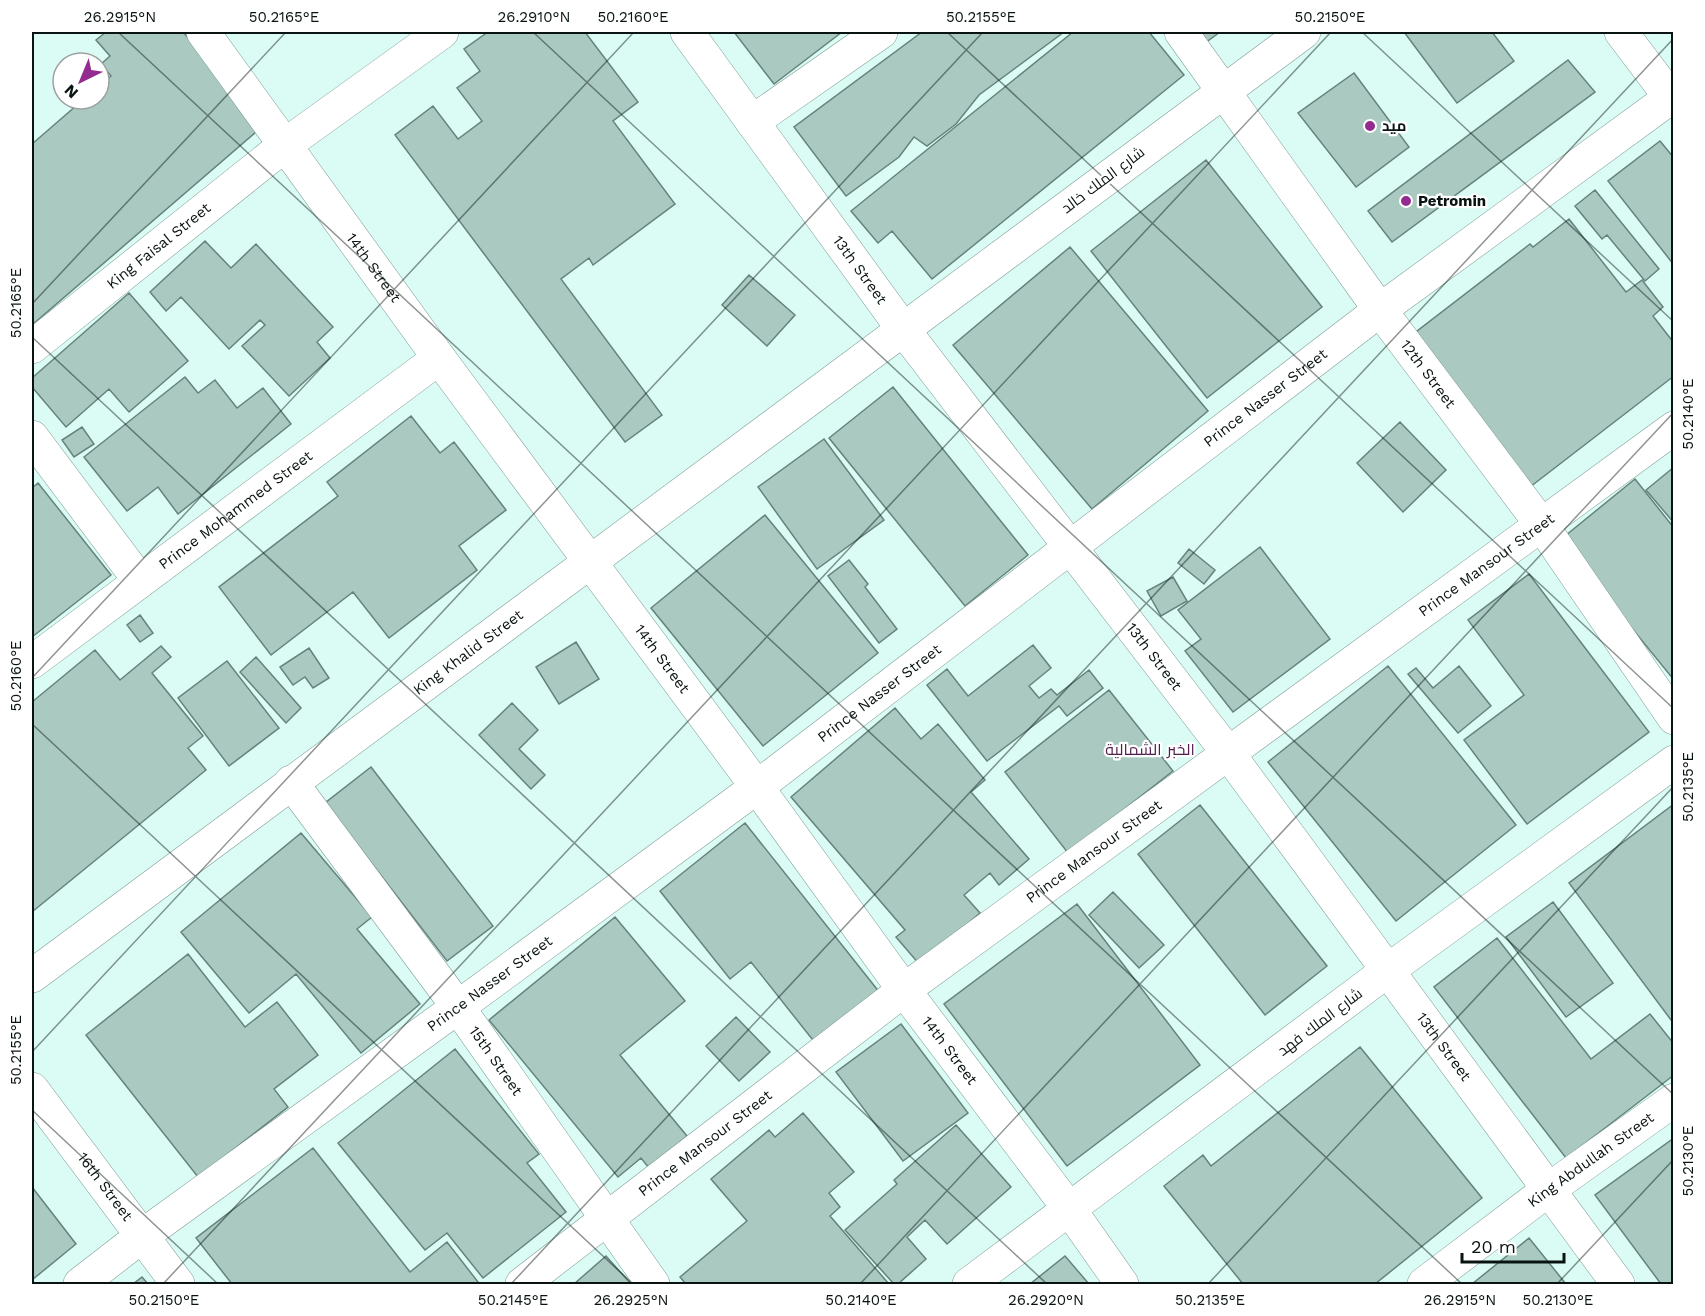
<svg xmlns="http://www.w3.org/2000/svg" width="1705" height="1316" viewBox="0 0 1705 1316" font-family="'Work Sans',Cairo,sans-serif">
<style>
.building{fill:#a9c9c1;stroke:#65837c;stroke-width:1.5}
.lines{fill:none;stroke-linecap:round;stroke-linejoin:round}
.minor-casing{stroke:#7f9d97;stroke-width:34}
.tertiary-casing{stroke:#7f9d97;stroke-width:34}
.minor{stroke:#fff;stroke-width:33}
.tertiary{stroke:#fff;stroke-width:33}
.ticks{fill:none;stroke:#091412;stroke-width:1.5;stroke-opacity:0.45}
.poi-dot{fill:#942b8f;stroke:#fff;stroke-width:2}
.labels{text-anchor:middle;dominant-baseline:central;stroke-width:4.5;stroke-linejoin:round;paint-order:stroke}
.poi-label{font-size:15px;font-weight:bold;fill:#091412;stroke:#fff;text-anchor:start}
.street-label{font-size:15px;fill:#091412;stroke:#fff}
.neighbourhood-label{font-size:16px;fill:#511e4d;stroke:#fff}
.neatline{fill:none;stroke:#091412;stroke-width:2}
.ticks-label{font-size:15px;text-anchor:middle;fill:#091412}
</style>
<rect width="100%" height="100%" fill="#dbfcf4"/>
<path class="building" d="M 106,32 L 183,32 L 264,125 L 32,325 L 32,144 L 84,99 L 99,99 L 99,86 L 111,76 L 101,64 L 110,56 L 96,40 Z
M 488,32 L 585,32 L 638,102 L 613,121 L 675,204 L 593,265 L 589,258 L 561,279 L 662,415 L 625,442 L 395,135 L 433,106 L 458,139 L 482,121 L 457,88 L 480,71 L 464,49 Z
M 734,32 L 842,32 L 774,84 Z
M 922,32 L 1064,32 L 979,95 L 956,124 L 927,146 L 914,137 L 899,157 L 846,196 L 794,127 Z
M 1073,32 L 1149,32 L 1184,75 L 932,279 L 892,231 L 878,243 L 851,211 Z
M 1195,32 L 1220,32 L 1205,43 Z
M 1404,32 L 1492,32 L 1514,61 L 1457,103 Z
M 1568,60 L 1595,92 L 1392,242 L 1368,211 Z
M 1354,73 L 1409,147 L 1356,187 L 1298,113 Z
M 1660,141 L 1674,158 L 1674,265 L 1608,181 Z
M 1206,160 L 1322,307 L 1207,398 L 1091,251 Z
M 1595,190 L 1659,269 L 1645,281 L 1607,235 L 1602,239 L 1575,206 Z
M 1569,219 L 1626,292 L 1642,280 L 1663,307 L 1653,316 L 1674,343 L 1674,376 L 1530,487 L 1412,335 L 1530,244 L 1533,247 Z
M 205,241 L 231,268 L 256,244 L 333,327 L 317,342 L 330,358 L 289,396 L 242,346 L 265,325 L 260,320 L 229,349 L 181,297 L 166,311 L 150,292 Z
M 1070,247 L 1208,411 L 1092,509 L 953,345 Z
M 749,275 L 795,315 L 767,346 L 722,305 Z
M 129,293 L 188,361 L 129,412 L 109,389 L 66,427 L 32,387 L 32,378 Z
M 185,377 L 198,393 L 215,380 L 237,408 L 263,388 L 291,424 L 178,514 L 158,487 L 127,511 L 84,457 Z
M 893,387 L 1028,555 L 965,606 L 829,438 Z
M 411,416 L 440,453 L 454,442 L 506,510 L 459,546 L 477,570 L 389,638 L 353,592 L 271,655 L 219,587 L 338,496 L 327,482 Z
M 1400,422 L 1446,470 L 1403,512 L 1357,463 Z
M 82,427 L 94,444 L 74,457 L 62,440 Z
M 824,439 L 884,520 L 817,569 L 758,487 Z
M 1674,467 L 1674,523 L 1646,490 Z
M 1635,479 L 1674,528 L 1674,680 L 1560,540 Z
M 38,483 L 111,575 L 32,637 L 32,488 Z
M 765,515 L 878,653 L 763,746 L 651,608 Z
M 1260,547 L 1330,639 L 1233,712 L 1185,651 L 1201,639 L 1178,610 Z
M 1189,549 L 1215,570 L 1204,584 L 1178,563 Z
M 849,560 L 868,584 L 865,587 L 897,629 L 879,643 L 828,576 Z
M 1529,574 L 1649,732 L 1527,824 L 1464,740 L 1524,695 L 1468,620 Z
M 1173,577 L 1187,601 L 1161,616 L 1147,591 Z
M 140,615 L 153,633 L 140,642 L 127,625 Z
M 576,642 L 599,679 L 559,704 L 536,667 Z
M 1033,645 L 1051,668 L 1029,686 L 1039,698 L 1051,689 L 1057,695 L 1089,670 L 1103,688 L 1067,716 L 1059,706 L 987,761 L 927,685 L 947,669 L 968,696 Z
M 161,646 L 171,657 L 152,673 L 203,736 L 188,748 L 206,770 L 32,912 L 32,702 L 95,650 L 120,680 Z
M 309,648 L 329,678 L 313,688 L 305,677 L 293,685 L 280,667 Z
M 256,657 L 301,708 L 286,723 L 240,672 Z
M 227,661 L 279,728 L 229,766 L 178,698 Z
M 1388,666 L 1516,825 L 1396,921 L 1268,762 Z
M 1459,666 L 1491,706 L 1458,733 L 1408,674 L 1416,668 L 1433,688 Z
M 1109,690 L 1173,771 L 1068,853 L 1005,772 Z
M 512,703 L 538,730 L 519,749 L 545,775 L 531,789 L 479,735 Z
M 895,708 L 921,739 L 938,724 L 985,780 L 971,792 L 1029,859 L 999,885 L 990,873 L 964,895 L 980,913 L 920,965 L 896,937 L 905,930 L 791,797 Z
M 371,767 L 493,926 L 447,961 L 325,803 Z
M 1674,804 L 1674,1024 L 1569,883 Z
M 1200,805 L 1327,966 L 1265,1015 L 1138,854 Z
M 745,823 L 880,993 L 816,1044 L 751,962 L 730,979 L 660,891 Z
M 301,833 L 372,917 L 357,929 L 420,1004 L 361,1053 L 296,974 L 249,1013 L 181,932 Z
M 1113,892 L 1164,945 L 1139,968 L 1089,915 Z
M 1553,902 L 1613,983 L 1566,1017 L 1506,937 Z
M 1077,904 L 1200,1065 L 1067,1166 L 944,1004 Z
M 615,917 L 685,1001 L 620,1055 L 687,1136 L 649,1168 L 641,1158 L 618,1177 L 489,1020 Z
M 1497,938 L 1591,1059 L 1650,1014 L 1674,1044 L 1674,1075 L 1566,1158 L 1434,987 Z
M 188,954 L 245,1027 L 277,1002 L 318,1055 L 274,1089 L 288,1107 L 198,1177 L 86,1035 Z
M 736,1017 L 770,1052 L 739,1081 L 706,1046 Z
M 901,1024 L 968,1113 L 903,1161 L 836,1072 Z
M 1360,1047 L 1482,1198 L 1375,1284 L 1243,1284 L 1164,1186 L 1203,1155 L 1211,1166 Z
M 455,1049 L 539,1154 L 527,1163 L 566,1212 L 483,1278 L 447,1233 L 425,1250 L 338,1143 Z
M 803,1113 L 854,1172 L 829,1193 L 840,1207 L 830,1216 L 889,1284 L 686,1284 L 680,1277 L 747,1221 L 711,1179 L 769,1130 L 775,1137 Z
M 956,1125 L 1011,1187 L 947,1244 L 925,1220 L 907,1237 L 926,1259 L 898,1284 L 894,1284 L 845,1230 L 897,1184 L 894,1180 Z
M 1674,1138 L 1674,1284 L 1661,1284 L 1595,1195 Z
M 313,1148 L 410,1272 L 447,1242 L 478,1282 L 474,1284 L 232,1284 L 196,1238 Z
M 32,1187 L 76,1244 L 32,1280 Z
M 1529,1238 L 1566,1284 L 1472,1284 Z
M 606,1256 L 631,1284 L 574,1284 Z
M 1065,1256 L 1089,1284 L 1030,1284 Z
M 142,1277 L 148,1284 L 133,1284 Z"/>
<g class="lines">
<defs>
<g id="minor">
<path id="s1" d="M 203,32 L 439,358 L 757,787 L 904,990 L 1070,1210 L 1122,1284"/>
<path id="s2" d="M 1181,32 L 1380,310 L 1541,524 L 1674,718"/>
<path d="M 1621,32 L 1674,102"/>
<path d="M 752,122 L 881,32"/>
<path id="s3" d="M 32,347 L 285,145 L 442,32"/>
<path d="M 32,437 L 140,581"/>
<path id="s4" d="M 32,662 L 439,358"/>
<path id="s5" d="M 291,782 L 458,1007 L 653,1284"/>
<path id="s6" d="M 32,1089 L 178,1284"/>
<path id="s7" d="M 80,1284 L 142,1236 L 458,1007 L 757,787 L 1380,310 L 1674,95"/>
<path id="s8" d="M 522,1284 L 904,990 L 1674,428"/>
<path id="s9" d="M 1424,1284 L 1548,1190 L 1674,1100"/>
</g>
<g id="tertiary">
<path id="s10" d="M 687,32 L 903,329 L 1228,753 L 1618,1284"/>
<path id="s11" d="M 32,976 L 1304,32"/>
<path d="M 969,1284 L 1387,971 L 1674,762"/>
</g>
</defs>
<use href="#minor" class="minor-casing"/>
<use href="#tertiary" class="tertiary-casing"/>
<use href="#minor" class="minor"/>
<use href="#tertiary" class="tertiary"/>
</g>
<path class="ticks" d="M 118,32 L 1462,1284M 533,32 L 1674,1095M 947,32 L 1674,709M 1362,32 L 1674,322M 32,304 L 286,32M 32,337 L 1047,1284M 32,678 L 634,32M 32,724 L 633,1284M 32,1052 L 983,32M 32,1110 L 218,1284M 163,1284 L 1331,32M 511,1284 L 1674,38M 860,1284 L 1674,412M 1208,1284 L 1674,786M 1557,1284 L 1674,1159"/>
<g class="poi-dot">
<circle cx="1370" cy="126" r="6"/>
<circle cx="1406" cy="201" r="6"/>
</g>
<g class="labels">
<g class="poi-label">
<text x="1382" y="126">ميد</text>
<text x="1418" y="201">Petromin</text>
</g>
<g class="street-label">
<text transform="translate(1103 180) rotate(-37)">شارع الملك خالد</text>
<text stroke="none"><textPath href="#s3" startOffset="162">King Faisal Street</textPath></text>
<text stroke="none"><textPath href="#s1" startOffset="291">14th Street</textPath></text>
<text stroke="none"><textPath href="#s10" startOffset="294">13th Street</textPath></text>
<text stroke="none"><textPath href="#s2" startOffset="422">12th Street</textPath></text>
<text stroke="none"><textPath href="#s7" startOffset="1480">Prince Nasser Street</textPath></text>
<text stroke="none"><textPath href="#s4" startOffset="254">Prince Mohammed Street</textPath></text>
<text stroke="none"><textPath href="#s8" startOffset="1203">Prince Mansour Street</textPath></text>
<text stroke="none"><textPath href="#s11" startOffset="543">King Khalid Street</textPath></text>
<text stroke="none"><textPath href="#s10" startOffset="780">13th Street</textPath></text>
<text stroke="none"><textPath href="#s1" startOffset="777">14th Street</textPath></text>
<text stroke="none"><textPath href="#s7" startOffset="994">Prince Nasser Street</textPath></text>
<text stroke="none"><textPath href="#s8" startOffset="717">Prince Mansour Street</textPath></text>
<text stroke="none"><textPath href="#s7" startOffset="508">Prince Nasser Street</textPath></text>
<text transform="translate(1320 1022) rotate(-37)">شارع الملك فهد</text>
<text stroke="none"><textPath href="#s10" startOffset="1266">13th Street</textPath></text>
<text stroke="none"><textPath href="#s1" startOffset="1263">14th Street</textPath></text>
<text stroke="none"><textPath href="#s5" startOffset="346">15th Street</textPath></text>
<text stroke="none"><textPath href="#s8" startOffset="231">Prince Mansour Street</textPath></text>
<text stroke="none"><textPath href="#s9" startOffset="208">King Abdullah Street</textPath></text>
<text stroke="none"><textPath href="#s6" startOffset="122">16th Street</textPath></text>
</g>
<g class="neighbourhood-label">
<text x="1150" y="749">الخبر الشمالية</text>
</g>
</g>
<rect width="1705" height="1316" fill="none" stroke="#ffffff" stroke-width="66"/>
<g transform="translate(81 81) rotate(223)"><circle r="28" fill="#ffffff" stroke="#9da1a0" stroke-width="1.5"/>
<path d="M0-4.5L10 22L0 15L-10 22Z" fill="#942b8f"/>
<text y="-9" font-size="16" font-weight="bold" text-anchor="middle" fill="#091412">N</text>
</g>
<path d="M1462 1253v9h102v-9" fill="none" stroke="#091412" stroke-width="3"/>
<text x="1471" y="1253" font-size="18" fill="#091412" stroke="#ffffff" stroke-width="4.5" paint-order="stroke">20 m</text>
<rect x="33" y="33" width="1639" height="1250" class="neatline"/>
<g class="ticks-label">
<text x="120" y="22">26.2915°N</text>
<text x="284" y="22">50.2165°E</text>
<text x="534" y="22">26.2910°N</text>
<text x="633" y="22">50.2160°E</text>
<text x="981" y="22">50.2155°E</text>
<text x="1330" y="22">50.2150°E</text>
<text transform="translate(16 303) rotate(-90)" y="5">50.2165°E</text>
<text transform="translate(1688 414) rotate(-90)" y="5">50.2140°E</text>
<text transform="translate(16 676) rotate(-90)" y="5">50.2160°E</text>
<text transform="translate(1688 787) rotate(-90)" y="5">50.2135°E</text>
<text transform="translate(16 1050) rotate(-90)" y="5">50.2155°E</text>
<text transform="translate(1688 1161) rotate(-90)" y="5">50.2130°E</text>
<text x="164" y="1305">50.2150°E</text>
<text x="513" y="1305">50.2145°E</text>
<text x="631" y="1305">26.2925°N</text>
<text x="861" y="1305">50.2140°E</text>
<text x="1046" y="1305">26.2920°N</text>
<text x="1210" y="1305">50.2135°E</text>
<text x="1460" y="1305">26.2915°N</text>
<text x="1558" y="1305">50.2130°E</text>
</g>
</svg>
